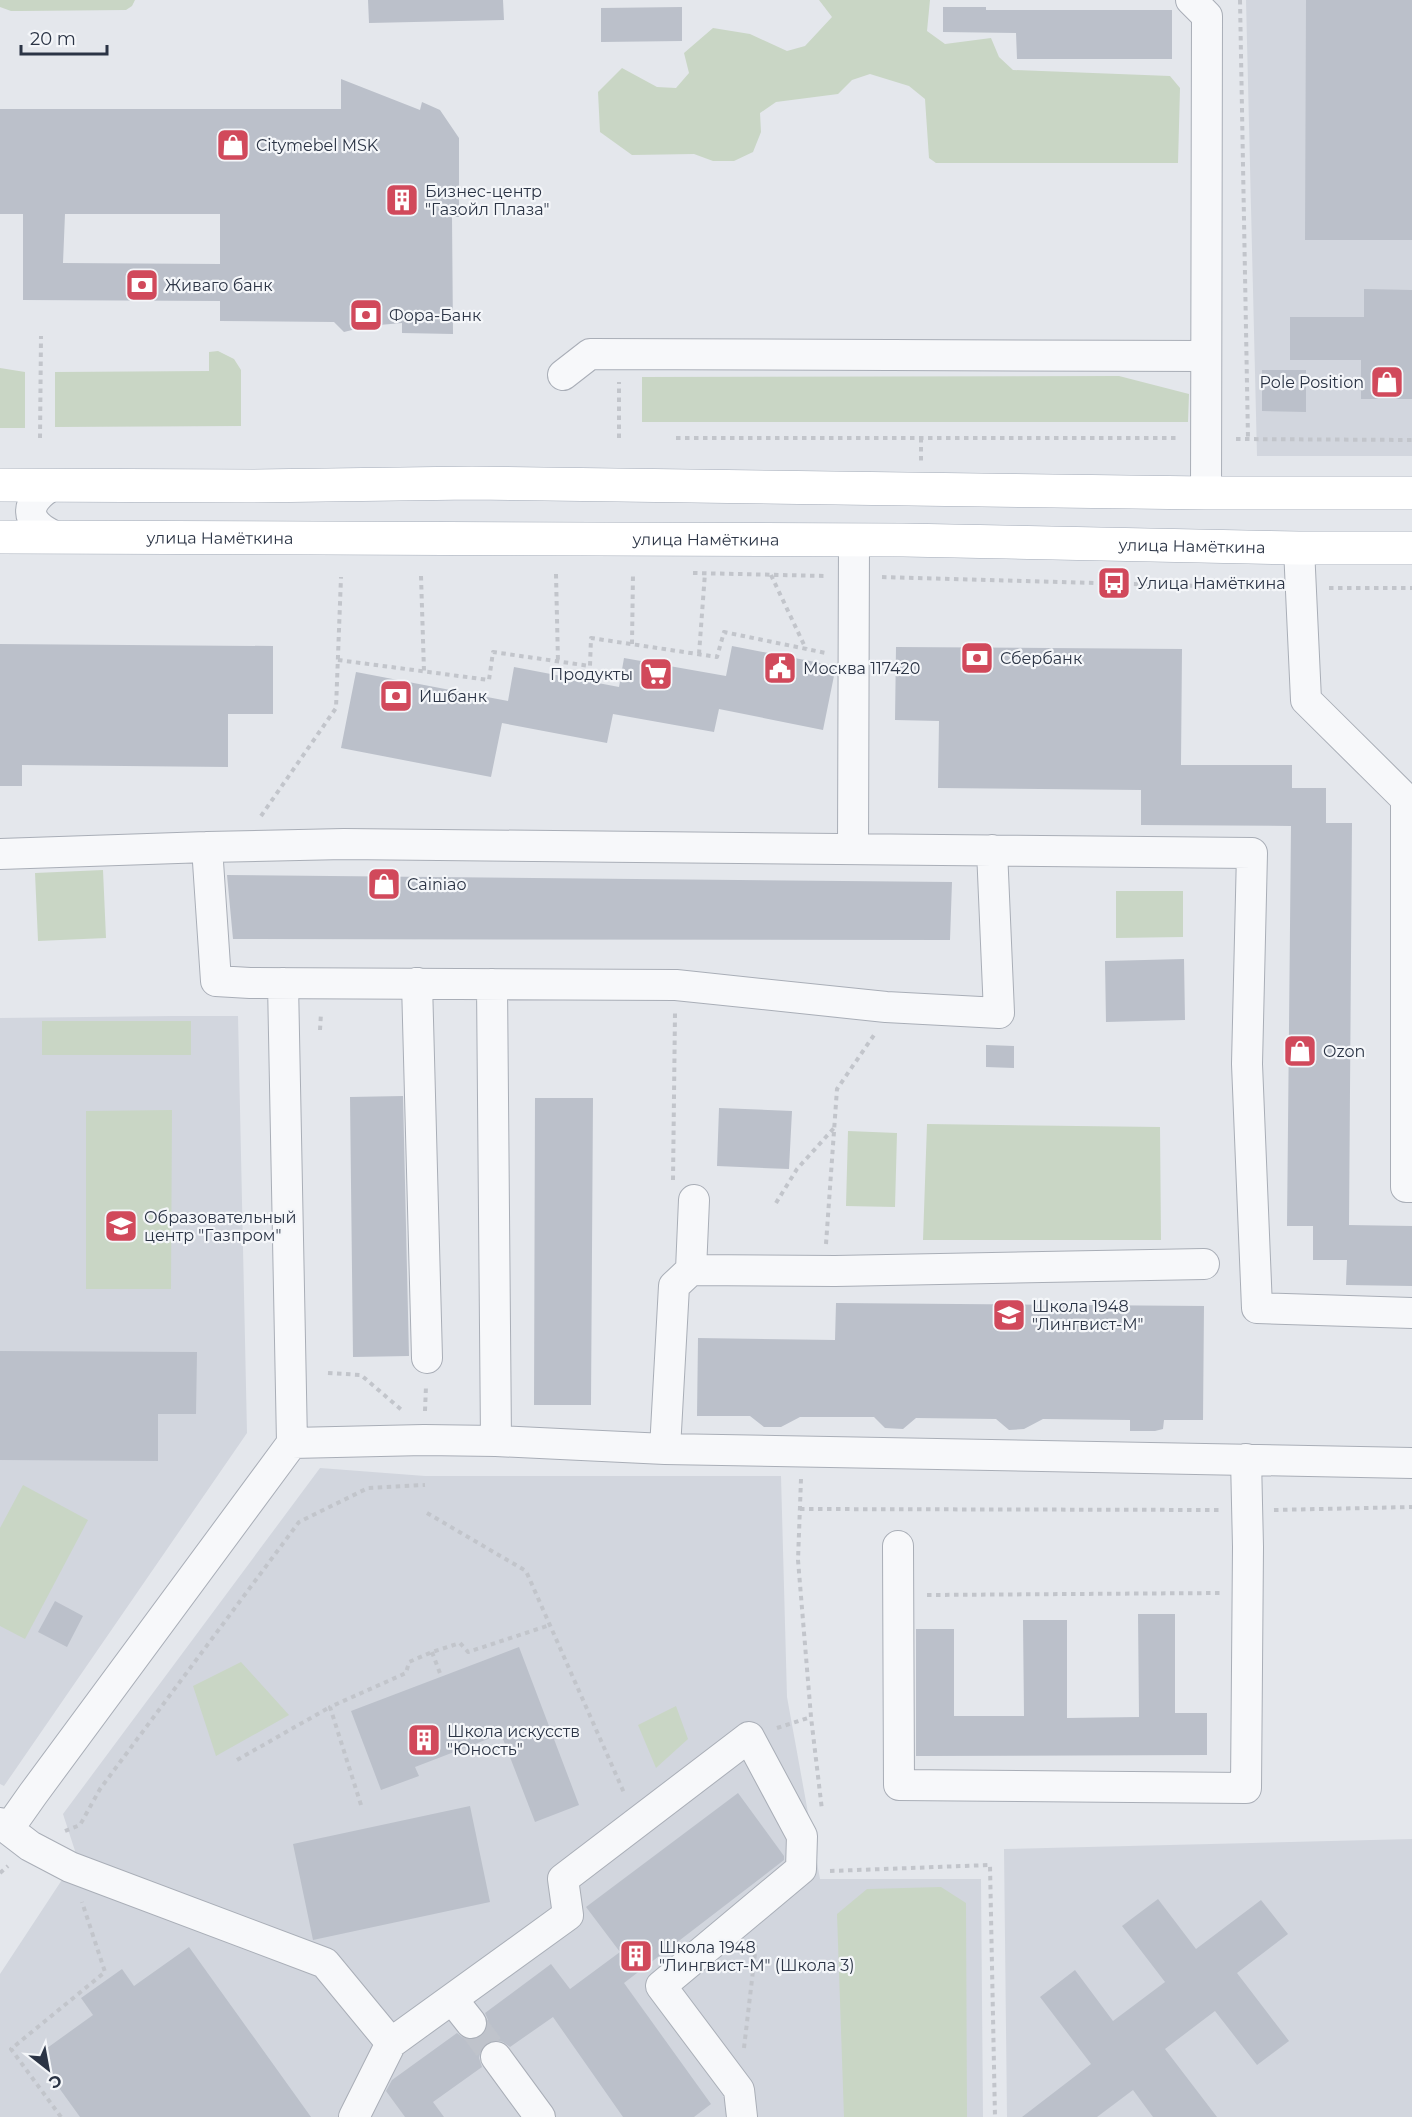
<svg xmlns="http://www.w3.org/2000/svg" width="1412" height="2117" viewBox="0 0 1412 2117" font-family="Montserrat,sans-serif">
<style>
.built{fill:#d2d6de}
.green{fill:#c9d6c5}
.building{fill:#bbc0ca;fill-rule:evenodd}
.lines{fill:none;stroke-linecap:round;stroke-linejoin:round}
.minor-tunnel{stroke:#bfc3cb;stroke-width:30;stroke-dasharray:30 15;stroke-linecap:butt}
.minor-casing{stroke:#a9aeb7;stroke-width:32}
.major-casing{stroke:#a3abb8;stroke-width:34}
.path{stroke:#c2c5cb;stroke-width:4;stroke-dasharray:4.5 4.5;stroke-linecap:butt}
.minor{stroke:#f7f8fa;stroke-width:30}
.major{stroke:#fff;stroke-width:33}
.labels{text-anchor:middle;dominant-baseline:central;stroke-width:4.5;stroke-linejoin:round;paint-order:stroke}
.poi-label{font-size:16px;fill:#2b3445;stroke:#f4f6f9;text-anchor:start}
.street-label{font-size:16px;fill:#2b3445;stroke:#f4f6f9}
</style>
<rect width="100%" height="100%" fill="#e4e7ec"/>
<path class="built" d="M 1246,0 L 1412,0 L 1412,456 L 1257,456 Z
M 172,1016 L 238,1016 L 247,1433 L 4,1786 L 0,1784 L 0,1018 Z
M 320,1468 L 425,1476 L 781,1476 L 787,1697 L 820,1879 L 981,1879 L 983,2117 L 0,2117 L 0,1974 L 77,1857 L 63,1814 Z
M 1412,1839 L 1412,2117 L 1007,2117 L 1004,1849 Z"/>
<path class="green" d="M 0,0 L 135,0 L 132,6 L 126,10 L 21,11 L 11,11 L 0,7 Z
M 819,0 L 930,0 L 927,31 L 945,44 L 991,38 L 999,57 L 1013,70 L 1170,76 L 1180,88 L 1178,163 L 936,163 L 929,158 L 925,99 L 909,86 L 870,74 L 852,80 L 838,94 L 776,102 L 760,113 L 761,132 L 753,152 L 734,161 L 713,161 L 694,154 L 632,155 L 600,132 L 598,92 L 622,68 L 657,87 L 676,88 L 689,73 L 684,53 L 713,28 L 750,34 L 787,51 L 805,46 L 832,17 Z
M 218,351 L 234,359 L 241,370 L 241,426 L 55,427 L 55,372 L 209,371 L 209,352 Z
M 0,368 L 25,372 L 25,428 L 0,428 Z
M 1119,376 L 1189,394 L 1188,422 L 642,422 L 642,377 Z
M 103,870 L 106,938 L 38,941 L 35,873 Z
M 1116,891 L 1183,891 L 1183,937 L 1116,938 Z
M 42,1021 L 191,1021 L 191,1055 L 42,1055 Z
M 172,1110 L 171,1289 L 86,1289 L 86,1111 Z
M 927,1124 L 1160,1127 L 1161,1240 L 923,1240 Z
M 848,1131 L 897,1133 L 895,1207 L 846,1206 Z
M 23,1485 L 88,1520 L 25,1639 L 0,1626 L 0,1528 Z
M 241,1662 L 289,1715 L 216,1756 L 193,1686 Z
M 676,1706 L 688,1739 L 656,1768 L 638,1725 Z
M 941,1887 L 966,1903 L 967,2117 L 844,2117 L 837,1914 L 867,1889 Z"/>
<path class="building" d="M 368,0 L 503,0 L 504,20 L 369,23 Z
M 1306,0 L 1412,0 L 1412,240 L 1305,240 Z
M 682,7 L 682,41 L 601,42 L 601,8 Z
M 943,7 L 986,7 L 986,10 L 1172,10 L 1172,59 L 1017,59 L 1016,33 L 943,32 Z
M 341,79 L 420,110 L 422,102 L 440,110 L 459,138 L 459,217 L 452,217 L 453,334 L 402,333 L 402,323 L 368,326 L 344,332 L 334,322 L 220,321 L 220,301 L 23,300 L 23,214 L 0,214 L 0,109 L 341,109 ZM 65,214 L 220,214 L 220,264 L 63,263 Z
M 1364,289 L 1412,290 L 1412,399 L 1361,399 L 1361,360 L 1290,360 L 1290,317 L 1364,317 Z
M 1262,370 L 1306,370 L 1306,412 L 1262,411 Z
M 0,644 L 273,646 L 273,714 L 228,714 L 228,767 L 22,765 L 22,786 L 0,786 Z
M 732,646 L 836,666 L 823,730 L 719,709 L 714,732 L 613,714 L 607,743 L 502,723 L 491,777 L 341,748 L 356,672 L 508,701 L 514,667 L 619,687 L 624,658 L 726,676 Z
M 896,647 L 1182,649 L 1181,765 L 1292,765 L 1292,788 L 1326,788 L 1326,823 L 1352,823 L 1349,1225 L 1412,1226 L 1412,1286 L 1346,1285 L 1347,1260 L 1313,1260 L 1313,1226 L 1287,1226 L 1291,826 L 1141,825 L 1141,790 L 938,788 L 939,721 L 895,720 Z
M 227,875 L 952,882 L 950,940 L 233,939 Z
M 1184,959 L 1185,1020 L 1106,1022 L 1105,961 Z
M 986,1045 L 1014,1046 L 1014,1068 L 986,1067 Z
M 403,1096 L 409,1356 L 353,1357 L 350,1097 Z
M 535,1098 L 593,1098 L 591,1405 L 534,1405 Z
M 719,1108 L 792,1111 L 789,1169 L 717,1166 Z
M 836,1303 L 1204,1306 L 1203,1420 L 1164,1420 L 1163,1429 L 1155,1431 L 1130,1431 L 1130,1420 L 1043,1419 L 1024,1429 L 1009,1430 L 996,1419 L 916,1418 L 903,1429 L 885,1428 L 874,1417 L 800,1417 L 781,1427 L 764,1427 L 750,1416 L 697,1416 L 698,1338 L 835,1340 Z
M 0,1351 L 197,1352 L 196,1414 L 158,1414 L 158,1461 L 0,1460 Z
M 55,1601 L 83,1616 L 67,1647 L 38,1632 Z
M 1138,1614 L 1175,1614 L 1175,1713 L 1207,1713 L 1207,1755 L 916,1756 L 916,1629 L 954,1629 L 954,1716 L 1024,1716 L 1023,1620 L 1067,1620 L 1067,1718 L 1139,1717 Z
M 519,1647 L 579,1805 L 535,1822 L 501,1734 L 415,1767 L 419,1776 L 381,1790 L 351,1711 Z
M 738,1793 L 784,1856 L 784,1860 L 624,1983 L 711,2104 L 694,2117 L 623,2117 L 553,2017 L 510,2047 L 503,2042 L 495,2040 L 485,2043 L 481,2050 L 479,2058 L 482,2067 L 433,2102 L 444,2117 L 405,2117 L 386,2091 L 392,2080 L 457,2033 L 465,2039 L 474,2040 L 481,2037 L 487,2029 L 488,2020 L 485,2013 L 551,1964 L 570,1989 L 620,1952 L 586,1907 Z
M 470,1806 L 490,1902 L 313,1940 L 293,1844 Z
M 1158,1899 L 1196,1949 L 1261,1900 L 1288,1934 L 1237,1973 L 1289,2041 L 1257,2065 L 1215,2011 L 1165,2049 L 1217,2117 L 1153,2117 L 1133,2090 L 1097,2117 L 1022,2117 L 1091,2064 L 1040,1997 L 1075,1970 L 1113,2021 L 1165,1982 L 1122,1926 Z
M 189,1947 L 311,2117 L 80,2117 L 36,2056 L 93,2015 L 81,1998 L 122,1969 L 134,1986 Z"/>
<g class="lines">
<path class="minor-tunnel" d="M 471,2023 L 496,2057"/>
<defs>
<path id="minor" d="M 1191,0 L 1207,16 L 1206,493
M 563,375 L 590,354 L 1206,356
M 53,485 C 23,502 24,523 55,536
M 1299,548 L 1306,700 L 1412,805
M 1406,800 L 1406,1187 L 1412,1187
M 853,848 L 854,540
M 992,850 L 999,1013 L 886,1007 L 676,985 L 250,983 L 216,981 L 207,847 L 344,844 L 1252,853 L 1247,1064 L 1257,1308 L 1412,1313
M 0,854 L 207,847
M 283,983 L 292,1443
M 417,983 L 427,1358
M 492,984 L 496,1441
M 691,1270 L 835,1271 L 1204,1264
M 665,1449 L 674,1286 L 691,1270 L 694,1200
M 898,1546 L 899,1785 L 1246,1788 L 1248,1547 L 1246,1459
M 0,1823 L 30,1846 L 70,1867 L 325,1963 L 391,2043 L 354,2117
M 9,1828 L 33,1794 L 292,1443 L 424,1440 L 496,1441 L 665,1449 L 1412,1463
M 452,1999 L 471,2023
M 391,2043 L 568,1915 L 563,1879 L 749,1737 L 802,1836 L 801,1869 L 661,1986 L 739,2090 L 742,2117
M 496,2057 L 540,2117"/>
<g id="major">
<path d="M 0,485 L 252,486 L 472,483 L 1206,493 L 1412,493"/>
<path id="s1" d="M 0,537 L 903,540 L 1299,548 L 1412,548"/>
</g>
</defs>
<use href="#minor" class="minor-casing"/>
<use href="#major" class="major-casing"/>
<path class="path" d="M 1240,0 L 1248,439
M 40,438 L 41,336
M 619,438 L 619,382
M 676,438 L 1177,438
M 921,438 L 921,461
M 1236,439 L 1412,440
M 693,573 L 826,576
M 556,574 L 558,662
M 771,575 L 806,649
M 421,576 L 424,671
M 882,577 L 1273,588
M 1329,588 L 1412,588
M 632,644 L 633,573
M 699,654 L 705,573
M 338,660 L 489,680 L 493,652 L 590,666 L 591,638 L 717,657 L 724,632 L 826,653
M 261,816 L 336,708 L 341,577
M 320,1030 L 321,1013
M 673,1180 L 675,1013
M 776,1203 L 797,1169 L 834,1128
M 826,1244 L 837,1089 L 874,1035
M 328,1373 L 361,1375 L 404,1412
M 425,1411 L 426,1386
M 801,1479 L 798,1560 L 811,1717 L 822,1810
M 800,1509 L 1219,1510
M 1274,1510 L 1412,1507
M 427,1513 L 526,1571 L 625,1795
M 927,1595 L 1220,1593
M 432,1652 L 441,1676
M 777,1728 L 811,1717
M 237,1760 L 330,1707
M 361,1805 L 330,1707 L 406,1673 L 409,1662 L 432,1652 L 460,1643 L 468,1652 L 550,1625
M 65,1831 L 80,1825 L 100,1789 L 299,1522 L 368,1488 L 425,1485
M 830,1871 L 990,1865 L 995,2117
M 0,1873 L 8,1866
M 744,2048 L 756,1945
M 61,2117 L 11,2049 L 105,1972 L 82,1902"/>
<use href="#minor" class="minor"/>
<use href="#major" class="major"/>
</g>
<defs>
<symbol id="shop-square" viewBox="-11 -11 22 22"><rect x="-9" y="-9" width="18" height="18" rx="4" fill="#d1495b" stroke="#f4f6f9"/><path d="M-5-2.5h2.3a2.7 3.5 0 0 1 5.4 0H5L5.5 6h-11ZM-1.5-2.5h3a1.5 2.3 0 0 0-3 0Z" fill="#fff"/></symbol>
<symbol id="building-square" viewBox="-11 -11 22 22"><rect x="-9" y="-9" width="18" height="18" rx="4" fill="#d1495b" stroke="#f4f6f9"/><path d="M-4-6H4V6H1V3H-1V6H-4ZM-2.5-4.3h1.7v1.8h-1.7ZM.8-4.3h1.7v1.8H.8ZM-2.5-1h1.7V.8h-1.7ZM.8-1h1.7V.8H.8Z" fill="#fff"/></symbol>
<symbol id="bank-square" viewBox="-11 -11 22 22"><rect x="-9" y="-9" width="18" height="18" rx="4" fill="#d1495b" stroke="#f4f6f9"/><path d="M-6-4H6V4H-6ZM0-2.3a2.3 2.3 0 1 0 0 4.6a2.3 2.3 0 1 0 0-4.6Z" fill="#fff"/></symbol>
<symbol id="bus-square" viewBox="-11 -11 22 22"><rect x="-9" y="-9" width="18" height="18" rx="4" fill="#d1495b" stroke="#f4f6f9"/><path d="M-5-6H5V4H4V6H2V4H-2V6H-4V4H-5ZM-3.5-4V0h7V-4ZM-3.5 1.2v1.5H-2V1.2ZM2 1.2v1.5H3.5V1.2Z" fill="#fff"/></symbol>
<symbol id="civic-square" viewBox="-11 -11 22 22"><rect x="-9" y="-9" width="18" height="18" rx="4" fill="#d1495b" stroke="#f4f6f9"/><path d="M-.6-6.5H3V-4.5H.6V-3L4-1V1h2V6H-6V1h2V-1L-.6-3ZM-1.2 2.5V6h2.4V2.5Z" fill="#fff"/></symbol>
<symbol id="supermarket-square" viewBox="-11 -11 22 22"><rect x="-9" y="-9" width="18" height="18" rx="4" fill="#d1495b" stroke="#f4f6f9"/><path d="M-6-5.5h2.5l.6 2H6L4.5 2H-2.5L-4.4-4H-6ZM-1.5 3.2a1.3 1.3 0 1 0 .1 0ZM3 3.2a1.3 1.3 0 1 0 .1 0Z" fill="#fff"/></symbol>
<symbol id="school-square" viewBox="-11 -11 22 22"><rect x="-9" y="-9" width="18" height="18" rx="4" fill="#d1495b" stroke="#f4f6f9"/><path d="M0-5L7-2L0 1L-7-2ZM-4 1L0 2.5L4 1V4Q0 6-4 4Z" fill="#fff"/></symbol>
</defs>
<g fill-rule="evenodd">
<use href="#shop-square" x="214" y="126" width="38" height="38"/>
<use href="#building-square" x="383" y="181" width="38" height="38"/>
<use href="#bank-square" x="123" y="266" width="38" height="38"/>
<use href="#bank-square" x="347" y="296" width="38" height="38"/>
<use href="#shop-square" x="1368" y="363" width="38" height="38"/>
<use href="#bus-square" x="1095" y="564" width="38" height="38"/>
<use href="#bank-square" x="958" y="639" width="38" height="38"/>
<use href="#civic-square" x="761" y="649" width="38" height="38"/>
<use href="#supermarket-square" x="637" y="655" width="38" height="38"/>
<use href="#bank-square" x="377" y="677" width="38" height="38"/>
<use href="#shop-square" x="365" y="865" width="38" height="38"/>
<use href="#shop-square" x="1281" y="1032" width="38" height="38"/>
<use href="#school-square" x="102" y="1207" width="38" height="38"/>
<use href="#school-square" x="990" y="1296" width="38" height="38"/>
<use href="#building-square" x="405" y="1721" width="38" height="38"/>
<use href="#building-square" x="617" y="1937" width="38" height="38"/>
</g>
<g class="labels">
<g class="poi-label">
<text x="256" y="145">Citymebel MSK</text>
<text x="425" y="191">Бизнес-центр<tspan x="425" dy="18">"Газойл Плаза"</tspan></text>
<text x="165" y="285">Живаго банк</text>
<text x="389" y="315">Фора-Банк</text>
<text x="1364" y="382" text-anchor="end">Pole Position</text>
<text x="1137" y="583">Улица Намёткина</text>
<text x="1000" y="658">Сбербанк</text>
<text x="803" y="668">Москва 117420</text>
<text x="633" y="674" text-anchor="end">Продукты</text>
<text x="419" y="696">Ишбанк</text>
<text x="407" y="884">Cainiao</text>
<text x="1323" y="1051">Ozon</text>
<text x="144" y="1217">Образовательный<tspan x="144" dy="18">центр "Газпром"</tspan></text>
<text x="1032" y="1306">Школа 1948<tspan x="1032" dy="18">"Лингвист-М"</tspan></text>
<text x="447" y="1731">Школа искусств<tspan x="447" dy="18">"Юность"</tspan></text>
<text x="659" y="1947">Школа 1948<tspan x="659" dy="18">"Лингвист-М" (Школа 3)</tspan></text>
</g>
<g class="street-label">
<text stroke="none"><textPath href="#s1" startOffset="220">улица Намёткина</textPath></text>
<text stroke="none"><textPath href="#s1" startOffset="706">улица Намёткина</textPath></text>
<text stroke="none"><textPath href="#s1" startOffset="1192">улица Намёткина</textPath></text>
</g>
</g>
<g transform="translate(48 2069) rotate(149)" stroke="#f4f6f9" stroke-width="4.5" paint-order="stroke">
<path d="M0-4.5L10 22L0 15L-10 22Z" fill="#2b3445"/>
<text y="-9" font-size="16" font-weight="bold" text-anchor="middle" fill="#2b3445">С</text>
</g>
<path d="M21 45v9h86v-9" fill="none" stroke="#2b3445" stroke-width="3"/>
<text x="30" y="45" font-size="18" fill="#2b3445" stroke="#f4f6f9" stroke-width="4.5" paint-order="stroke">20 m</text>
</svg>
